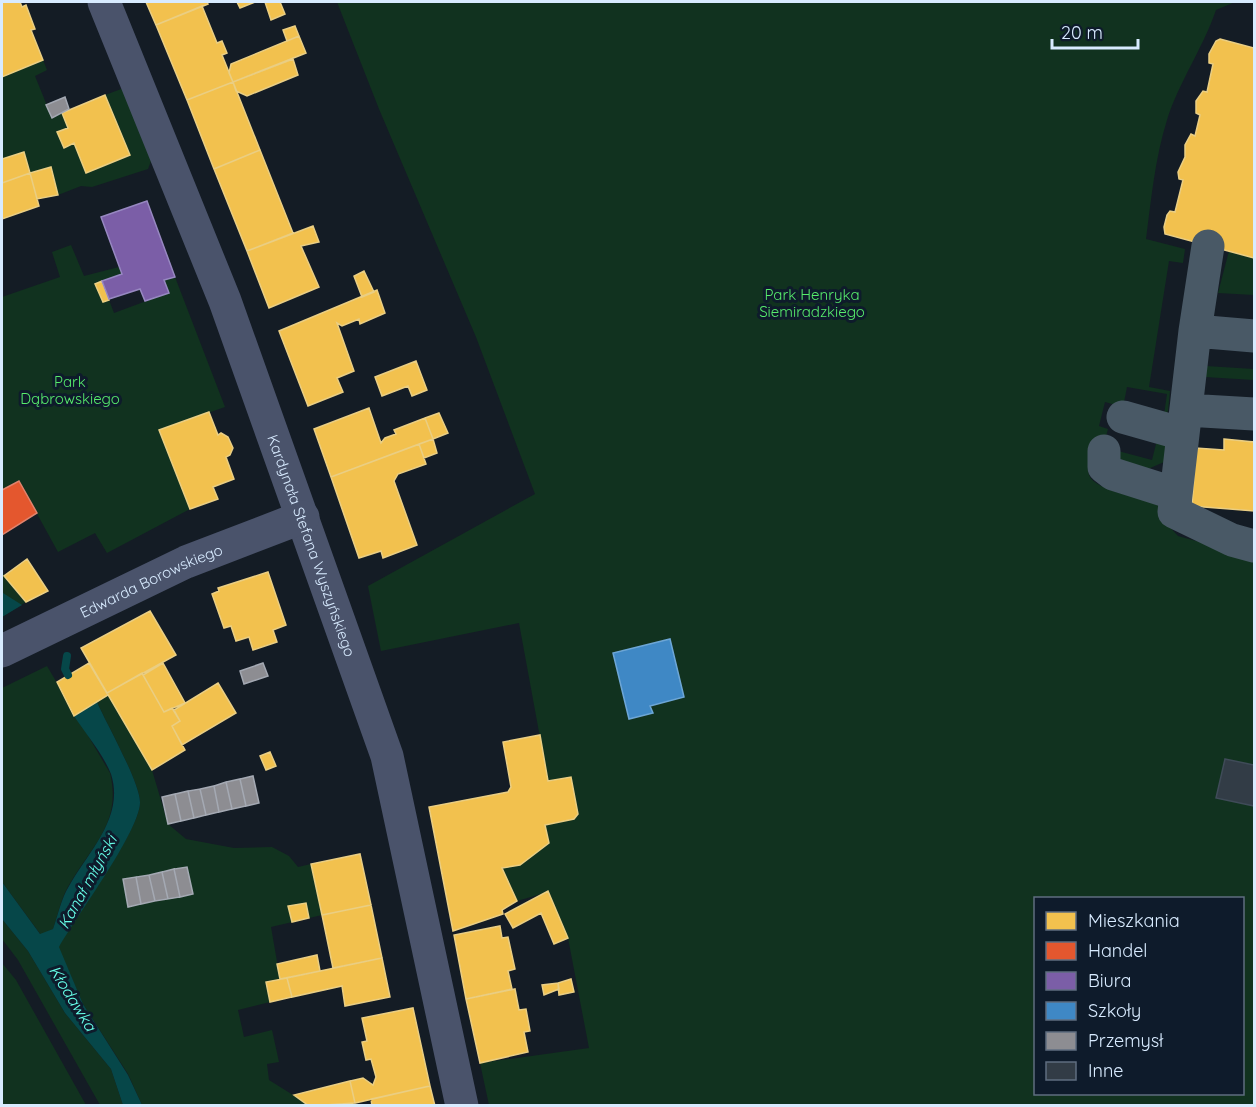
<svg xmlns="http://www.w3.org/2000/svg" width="1256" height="1107" viewBox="0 0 1256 1107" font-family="Quicksand,sans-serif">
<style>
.green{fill:#11321f;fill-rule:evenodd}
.water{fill:#064749}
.homes{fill:#f2c14e;stroke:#eace83;stroke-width:1.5}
.shops{fill:#e4572e;stroke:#e0836d;stroke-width:1.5}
.offices{fill:#7b5ea7;stroke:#9788c1;stroke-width:1.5}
.schools{fill:#3f88c5;stroke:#6da6d6;stroke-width:1.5}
.industry{fill:#8d8d92;stroke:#a4a9b3;stroke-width:1.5}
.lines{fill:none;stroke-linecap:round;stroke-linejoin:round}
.stream{stroke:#064749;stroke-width:8}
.building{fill:#323c46;stroke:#3f4b58;stroke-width:1.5}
.minor{stroke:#495966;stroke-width:33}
.major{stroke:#4a536b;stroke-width:33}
.labels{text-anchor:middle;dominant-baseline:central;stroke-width:6;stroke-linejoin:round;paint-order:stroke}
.park-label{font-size:15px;fill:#57ec6c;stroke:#0e1b2b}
.street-label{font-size:15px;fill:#d8ebff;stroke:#0e1b2b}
.water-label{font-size:16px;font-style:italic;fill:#66ffe9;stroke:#0e1b2b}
</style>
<rect width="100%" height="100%" fill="#141c25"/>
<path class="green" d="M 337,2 L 1235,2 L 1216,10 C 1203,48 1178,84 1167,120 C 1155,158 1151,201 1146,239 L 1185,249 L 1183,263 L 1169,261 L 1149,387 L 1170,391 L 1168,411 L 1164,415 L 1167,394 L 1127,387 L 1123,407 L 1105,402 L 1099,426 L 1108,429 L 1103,447 L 1152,460 L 1157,440 L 1169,442 L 1164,462 L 1148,469 L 1118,461 L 1094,447 C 1091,456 1086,465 1089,475 C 1094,491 1149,500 1166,504 L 1164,521 L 1178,536 L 1254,557 L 1254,1105 L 489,1105 L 480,1063 L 589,1048 L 568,938 L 548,892 L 517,901 L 502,868 L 548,843 L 545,825 L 574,819 L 578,814 L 571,777 L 548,781 L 519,623 L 381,651 L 368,586 L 535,494 L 476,337 L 379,109 ZM 1036,898 L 1242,898 L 1242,1094 L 1036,1094 Z
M 43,60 L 47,70 L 35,76 L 52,118 L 62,113 L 68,128 L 57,132 L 64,147 L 74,143 L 86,173 L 105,95 L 124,88 L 151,161 L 148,169 L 92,187 L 81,186 L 58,195 L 51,167 L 30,173 L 24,152 L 2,159 L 2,77 Z
M 71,245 L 84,276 L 119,267 L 122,274 L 96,284 L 103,302 L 109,300 L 114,313 L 168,293 L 164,280 L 175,277 L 225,407 L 159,430 L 190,509 L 107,553 L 95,533 L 58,552 L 19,481 L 2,490 L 2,297 L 60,277 L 52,252 Z
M 1229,251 L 1254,258 L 1254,295 L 1218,293 Z
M 1206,366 L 1254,369 L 1254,380 L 1205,377 Z
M 2,572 L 26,602 L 2,617 Z
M 47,666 L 110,773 C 122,823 92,845 69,885 C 61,898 58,915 53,929 L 41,935 L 2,882 L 2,688 Z
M 108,695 L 152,770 L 168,824 L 186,839 L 234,848 L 272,847 L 289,856 L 298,867 L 311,864 L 322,915 L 271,927 L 280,979 L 267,982 L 270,1002 L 238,1010 L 244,1037 L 272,1030 L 279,1062 L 267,1064 L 269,1080 L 309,1105 L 142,1105 L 128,1074 L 83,1004 L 58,947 C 76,917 139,831 140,803 C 141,784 106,723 97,702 ZM 187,867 L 193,894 L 128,906 L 123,880 Z
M 2,919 L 28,951 L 65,1013 L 111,1069 L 123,1105 L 100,1105 L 18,960 L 2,939 Z
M 2,963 L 16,980 L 86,1105 L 2,1105 Z"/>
<path class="water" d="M 2,593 L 3,593 L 22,605 L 2,617 Z
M 97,702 C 106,723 141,784 140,803 C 139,832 76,917 59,947 L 83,1004 L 128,1075 L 142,1105 L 123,1105 L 111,1069 L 65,1013 L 28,951 L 2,919 L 2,882 L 40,934 L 53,929 C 58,915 61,899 69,886 C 88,852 125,817 111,774 C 103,754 86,734 74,716 Z"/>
<path class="homes" d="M 2,2 L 20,2 L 22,7 L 26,5 L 35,29 L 31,30 L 43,60 L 2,77 Z
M 146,2 L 207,2 L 208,4 L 156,25 Z
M 237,2 L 255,2 L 240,8 Z
M 265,2 L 280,2 L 285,14 L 271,20 Z
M 202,6 L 217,43 L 222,41 L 227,53 L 222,55 L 233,82 L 187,100 L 156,25 Z
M 295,26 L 299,36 L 287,41 L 283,30 Z
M 299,36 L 306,53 L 233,82 L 229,73 L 231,64 Z
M 1220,39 L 1254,48 L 1254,258 L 1165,234 L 1164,227 L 1167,215 L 1170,211 L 1175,212 L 1183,180 L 1179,179 L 1178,172 L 1185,157 L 1185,145 L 1191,134 L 1195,136 L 1200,115 L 1196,113 L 1196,101 L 1203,91 L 1207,92 L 1213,64 L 1209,63 L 1209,54 L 1216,41 Z
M 293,59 L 298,75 L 247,96 L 236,91 L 233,82 Z
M 233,82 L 260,150 L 214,169 L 187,100 Z
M 105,95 L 130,155 L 86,173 L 74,143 L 64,148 L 57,132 L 68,128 L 62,113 Z
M 260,150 L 293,233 L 247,251 L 214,169 Z
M 24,152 L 30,173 L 2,183 L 2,159 Z
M 51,167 L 58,195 L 37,199 L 30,173 Z
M 30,173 L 39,206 L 2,219 L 2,183 Z
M 313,226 L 319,242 L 301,246 L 319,287 L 269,308 L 247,251 Z
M 364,271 L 374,292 L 362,297 L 354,276 Z
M 102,281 L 109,300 L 103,302 L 95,284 Z
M 377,290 L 385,313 L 360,324 L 359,319 L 342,326 L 337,323 L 354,371 L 337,378 L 343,392 L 308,406 L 279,331 Z
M 416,361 L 427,390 L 412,396 L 408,386 L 382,396 L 375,377 Z
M 369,408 L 381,443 L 385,438 L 396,434 L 394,430 L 425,418 L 433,439 L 331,477 L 314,429 Z
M 209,412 L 218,435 L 221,433 L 228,437 L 233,448 L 230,455 L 226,457 L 234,479 L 213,487 L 218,499 L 190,509 L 159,430 Z
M 439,413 L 448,433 L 433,439 L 425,418 Z
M 433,439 L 437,453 L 424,458 L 419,444 Z
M 1224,439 L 1254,442 L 1254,511 L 1192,506 L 1196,448 L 1224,450 Z
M 419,444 L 426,464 L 398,474 L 394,481 L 417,545 L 383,558 L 381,551 L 359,558 L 331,477 Z
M 27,559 L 48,591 L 26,602 L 4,576 Z
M 268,572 L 286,625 L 273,630 L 277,642 L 253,650 L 249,637 L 236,641 L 231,626 L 224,628 L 212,594 L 219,591 L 218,588 Z
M 150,611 L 176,655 L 107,693 L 81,648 Z
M 89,663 L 108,695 L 74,716 L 57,682 Z
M 163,663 L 185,703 L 164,712 L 143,675 Z
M 142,673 L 164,712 L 172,708 L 180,721 L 172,726 L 185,750 L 152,770 L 107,693 Z
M 218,683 L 236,713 L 182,745 L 172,726 L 180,721 L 174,710 Z
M 540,735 L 548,781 L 571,777 L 578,814 L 574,819 L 545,825 L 549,843 L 520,865 L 502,868 L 517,901 L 502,910 L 503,914 L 453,931 L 429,807 L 508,792 L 511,787 L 503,742 Z
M 270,752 L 276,766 L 266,770 L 260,756 Z
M 360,854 L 371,905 L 322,915 L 311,864 Z
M 548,891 L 568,938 L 554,944 L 541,913 L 513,928 L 505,914 Z
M 306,903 L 309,918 L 292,922 L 288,906 Z
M 371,905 L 382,958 L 333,968 L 322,915 Z
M 500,926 L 502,938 L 508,937 L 515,969 L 508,971 L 512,989 L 466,999 L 454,935 Z
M 317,955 L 320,971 L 280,979 L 277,964 Z
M 382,958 L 390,997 L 345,1006 L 342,986 L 292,997 L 287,978 Z
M 287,978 L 292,997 L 270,1002 L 266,982 Z
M 571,979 L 574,992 L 559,995 L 558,983 Z
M 558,983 L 559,989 L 544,995 L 542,985 Z
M 515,989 L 519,1010 L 526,1009 L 530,1031 L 524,1032 L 528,1052 L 480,1063 L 466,999 Z
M 413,1008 L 430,1086 L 355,1103 L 350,1081 L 363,1078 L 373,1085 L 376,1077 L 371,1059 L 366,1060 L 362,1042 L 367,1041 L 362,1018 Z
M 350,1081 L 355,1103 L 309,1106 L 294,1095 Z
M 430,1086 L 435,1106 L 372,1106 L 371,1099 Z"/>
<path class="shops" d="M 19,481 L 37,513 L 2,535 L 2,490 Z"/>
<path class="offices" d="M 147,201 L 175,277 L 164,280 L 169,293 L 145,301 L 140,289 L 109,299 L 102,281 L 122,274 L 101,217 Z"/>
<path class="schools" d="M 670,639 L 684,697 L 650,706 L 653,713 L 629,719 L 613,653 Z"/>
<path class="industry" d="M 65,97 L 69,109 L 52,118 L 46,105 Z
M 263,663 L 268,676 L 244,684 L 240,671 Z
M 253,776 L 259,803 L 246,806 L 240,779 Z
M 240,779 L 246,806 L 232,809 L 226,782 Z
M 226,782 L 232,809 L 219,812 L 214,786 Z
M 214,786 L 219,812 L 206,815 L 200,789 Z
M 200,789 L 206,815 L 194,818 L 188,791 Z
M 188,791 L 194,818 L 181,821 L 175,794 Z
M 175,794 L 181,821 L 168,824 L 162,797 Z
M 187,867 L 193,894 L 180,897 L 174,869 Z
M 174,869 L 180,897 L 168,899 L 162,872 Z
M 162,872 L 168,899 L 155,901 L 149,875 Z
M 149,875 L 155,901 L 141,904 L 136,877 Z
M 136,877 L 141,904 L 128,907 L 123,879 Z"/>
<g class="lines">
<path class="stream" d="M 67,656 L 65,669 L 68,675"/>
</g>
<path class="building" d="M 1225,759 L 1254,765 L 1254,806 L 1216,798 Z"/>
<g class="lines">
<path class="minor" d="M 1208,246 L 1195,331 L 1174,512 L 1232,540 L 1254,546
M 1195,331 L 1254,336
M 1186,410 L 1254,414
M 1123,417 L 1183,434
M 1104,451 L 1104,467 L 1113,474 L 1176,494"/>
<g class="major">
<path id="s1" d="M 104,2 L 225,301 L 387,756 L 462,1106"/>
<path id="s2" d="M 2,651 L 186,562 L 303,517"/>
</g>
</g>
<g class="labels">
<g class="park-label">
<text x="812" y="294">Park Henryka<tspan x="812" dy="17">Siemiradzkiego</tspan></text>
<text x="70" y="381">Park<tspan x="70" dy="17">Dąbrowskiego</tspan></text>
</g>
<g class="street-label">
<text stroke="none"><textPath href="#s1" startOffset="582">Kardynała Stefana Wyszyńskiego</textPath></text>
<text stroke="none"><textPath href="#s2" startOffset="165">Edwarda Borowskiego</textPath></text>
</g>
<g class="water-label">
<text transform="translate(87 882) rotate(-61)">Kanał młyński</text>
<text transform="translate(73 998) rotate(58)">Kłodawka</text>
</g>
</g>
<rect width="1256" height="1107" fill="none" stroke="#d8ebff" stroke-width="6"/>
<rect x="1034" y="897" width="210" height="198" fill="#0e1b2b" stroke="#5f6e80" stroke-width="1.5"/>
<rect x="1046" y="912" width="30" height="18" fill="#f2c14e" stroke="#5f6e80" stroke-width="1.5"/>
<text x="1088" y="927" font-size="18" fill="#d8ebff">Mieszkania</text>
<rect x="1046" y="942" width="30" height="18" fill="#e4572e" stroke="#5f6e80" stroke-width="1.5"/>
<text x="1088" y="957" font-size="18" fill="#d8ebff">Handel</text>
<rect x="1046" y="972" width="30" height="18" fill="#7b5ea7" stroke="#5f6e80" stroke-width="1.5"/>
<text x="1088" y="987" font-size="18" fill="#d8ebff">Biura</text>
<rect x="1046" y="1002" width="30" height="18" fill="#3f88c5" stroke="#5f6e80" stroke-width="1.5"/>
<text x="1088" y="1017" font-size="18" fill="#d8ebff">Szkoły</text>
<rect x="1046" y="1032" width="30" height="18" fill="#8d8d92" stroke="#5f6e80" stroke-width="1.5"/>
<text x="1088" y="1047" font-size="18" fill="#d8ebff">Przemysł</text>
<rect x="1046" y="1062" width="30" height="18" fill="#323c46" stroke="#5f6e80" stroke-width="1.5"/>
<text x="1088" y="1077" font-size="18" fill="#d8ebff">Inne</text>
<path d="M1052 39v9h86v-9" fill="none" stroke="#d8ebff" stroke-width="3"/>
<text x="1061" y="39" font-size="18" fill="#d8ebff" stroke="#0e1b2b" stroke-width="4.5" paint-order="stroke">20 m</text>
</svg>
